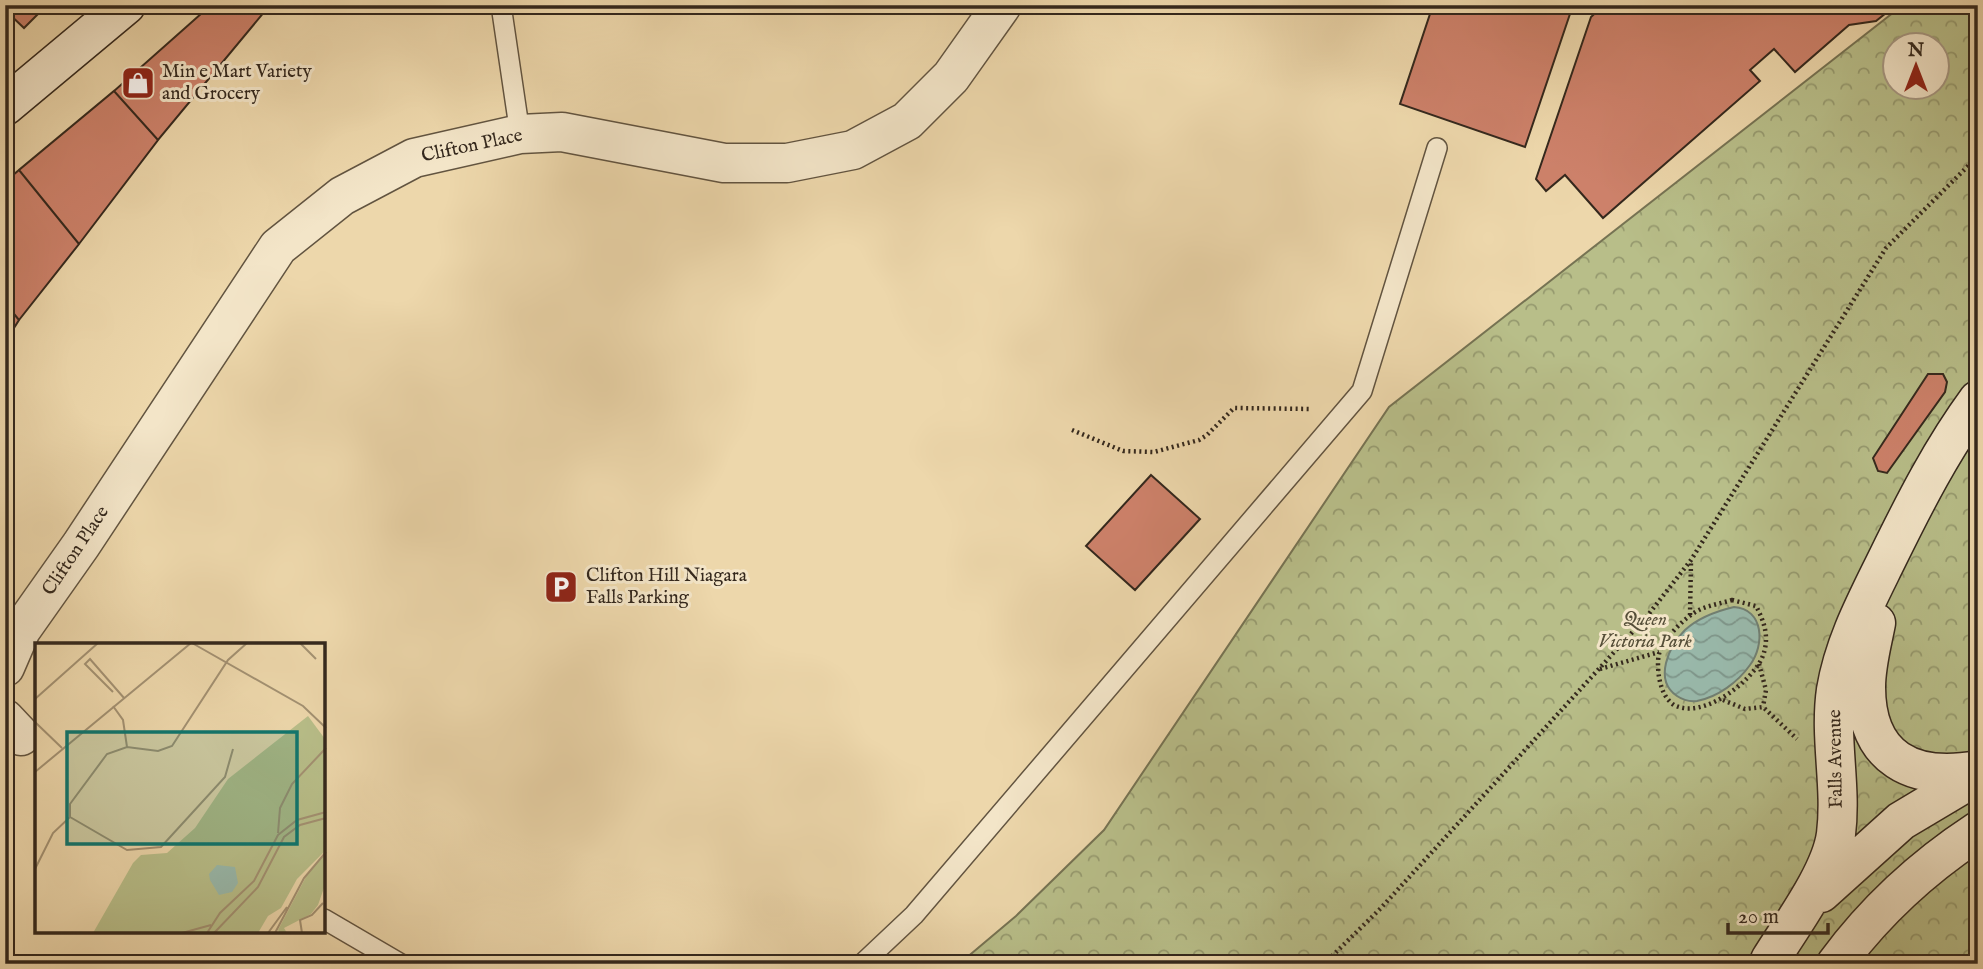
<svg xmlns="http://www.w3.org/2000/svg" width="1983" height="969" viewBox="0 0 1983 969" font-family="'IM FELL English',serif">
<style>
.forest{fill:url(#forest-crowns);stroke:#767353;stroke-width:2;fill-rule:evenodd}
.water{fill:url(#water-waves);stroke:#717f72;stroke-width:2}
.building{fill:#cd816a;stroke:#34281d;stroke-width:2}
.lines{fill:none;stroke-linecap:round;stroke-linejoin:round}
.lane-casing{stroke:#625440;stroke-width:22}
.street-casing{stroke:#625440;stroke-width:41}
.secondary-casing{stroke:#34281d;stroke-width:41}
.path{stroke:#34281d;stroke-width:4.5;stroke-dasharray:2 3.5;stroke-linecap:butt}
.lane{stroke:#f3e5c8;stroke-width:19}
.street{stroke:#f3e5c8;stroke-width:38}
.secondary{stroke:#f3e5c8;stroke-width:38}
.labels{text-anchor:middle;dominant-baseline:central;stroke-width:6;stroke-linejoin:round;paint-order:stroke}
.poi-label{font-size:19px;fill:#34281d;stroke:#f3e5c8;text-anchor:start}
.street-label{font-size:19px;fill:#34281d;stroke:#f3e5c8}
.park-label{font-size:19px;font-style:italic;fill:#554e38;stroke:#f3e5c8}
.inset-road{fill:none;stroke:#a39172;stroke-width:2}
.view{fill:#0f766e;fill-opacity:0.15;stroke:#0f766e;stroke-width:3.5}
.inset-edge{fill:none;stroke:#34281d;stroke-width:3.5}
</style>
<defs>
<pattern id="forest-crowns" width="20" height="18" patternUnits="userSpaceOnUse" patternTransform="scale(1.75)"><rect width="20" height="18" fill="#b8be89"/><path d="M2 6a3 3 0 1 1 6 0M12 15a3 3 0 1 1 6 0" fill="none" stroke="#969a6f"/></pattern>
<pattern id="water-waves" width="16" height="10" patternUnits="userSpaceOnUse" patternTransform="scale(1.75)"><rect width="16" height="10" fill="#99b9ab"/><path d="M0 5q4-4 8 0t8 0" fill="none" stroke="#7e968b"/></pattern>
</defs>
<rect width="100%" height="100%" fill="#edd7ab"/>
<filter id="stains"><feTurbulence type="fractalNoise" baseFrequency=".00286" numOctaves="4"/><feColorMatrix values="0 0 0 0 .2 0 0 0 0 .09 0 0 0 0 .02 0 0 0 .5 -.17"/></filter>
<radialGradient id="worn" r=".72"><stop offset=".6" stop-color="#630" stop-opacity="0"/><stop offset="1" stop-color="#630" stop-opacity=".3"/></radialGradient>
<path class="forest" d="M 1903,5 L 1978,5 L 1978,964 L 959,964 L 1016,916 L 1104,830 L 1389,407 ZM 1896,46 L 1938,46 L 1938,88 L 1896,88 Z"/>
<path class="water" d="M 1734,607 C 1764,609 1765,645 1750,665 C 1738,682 1718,697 1697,701 C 1690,702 1683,700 1677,696 C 1653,680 1669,646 1685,630 C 1698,618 1717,611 1734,607 Z"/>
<path class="building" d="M 5,5 L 47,5 L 24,28 L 5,10 Z
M 211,5 L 270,5 L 158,140 L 114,91 Z
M 1433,5 L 1573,5 L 1525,147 L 1400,104 Z
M 1604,5 L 1896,5 L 1876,21 L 1849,25 L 1795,72 L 1774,49 L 1750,70 L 1760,81 L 1603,218 L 1565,175 L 1546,191 L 1536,179 L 1591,17 Z
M 114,91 L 158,140 L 79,244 L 19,170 Z
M 19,170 L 79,244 L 19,320 L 5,303 L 5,182 Z
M 5,303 L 19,320 L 5,342 Z
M 1928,374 L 1943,374 L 1947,382 L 1945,392 L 1887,473 L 1878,471 L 1873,458 Z
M 1151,475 L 1200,519 L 1135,590 L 1086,546 Z"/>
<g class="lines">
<defs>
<path id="lane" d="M 501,5 L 520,134
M 324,919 L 401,964
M 862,964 L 914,915 L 1362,391 L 1437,148"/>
<path id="street" d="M 5,667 L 21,630 L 81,545 L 278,247 L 342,196 L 414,158 L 520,134 L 562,132 L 724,163 L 787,163 L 853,150 L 907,121 L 951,77 L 1002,5
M 5,719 L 21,736"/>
<path id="secondary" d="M 5,106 L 126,5
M 1876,623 C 1872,644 1866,665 1866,687 C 1866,759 1913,782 1978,770
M 1821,893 L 1901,821 L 1978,775
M 1770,960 C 1791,926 1831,873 1836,834 C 1842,786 1829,738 1836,690 C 1844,642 1867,600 1888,557 C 1915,502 1942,449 1978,400
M 1836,964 C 1875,911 1923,867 1978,831"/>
</defs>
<use href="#lane" class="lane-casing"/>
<use href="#street" class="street-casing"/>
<use href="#secondary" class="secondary-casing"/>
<path class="path" d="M 1072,430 L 1123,451 L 1154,452 L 1199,440 L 1207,435 L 1234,408 L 1312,409
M 1732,600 L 1756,606 C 1765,623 1770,639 1762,658 C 1751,682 1703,720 1674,705 C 1665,699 1661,688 1659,677 C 1658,670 1657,658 1660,651 C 1667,635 1686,616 1701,609 C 1711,605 1722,603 1732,600 Z
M 1690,615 L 1691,561
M 1759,664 L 1766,690 L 1763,707
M 1600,669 L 1659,652
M 1723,700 L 1745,709 L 1763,707 L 1797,739
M 1324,964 L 1381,908 L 1648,615 L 1691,560 L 1886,248 L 1978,156"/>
<use href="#lane" class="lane"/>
<use href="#street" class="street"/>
<use href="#secondary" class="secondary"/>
</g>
<defs>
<symbol id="shop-square" viewBox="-11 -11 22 22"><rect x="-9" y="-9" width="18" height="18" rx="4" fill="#8f2418" stroke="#f3e5c8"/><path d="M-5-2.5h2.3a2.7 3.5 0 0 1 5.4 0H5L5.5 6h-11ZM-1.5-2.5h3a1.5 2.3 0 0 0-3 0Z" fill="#fff"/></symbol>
<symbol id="parking-square" viewBox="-11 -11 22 22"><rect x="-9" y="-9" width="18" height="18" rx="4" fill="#8f2418" stroke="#f3e5c8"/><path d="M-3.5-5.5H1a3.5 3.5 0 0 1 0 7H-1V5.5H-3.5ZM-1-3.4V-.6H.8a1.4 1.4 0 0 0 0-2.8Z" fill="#fff"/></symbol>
</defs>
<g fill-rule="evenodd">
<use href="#shop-square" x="119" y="64" width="38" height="38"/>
<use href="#parking-square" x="542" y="568" width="38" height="38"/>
</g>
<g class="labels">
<g class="poi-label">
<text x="162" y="72">Min e Mart Variety<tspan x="162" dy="22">and Grocery</tspan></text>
<text x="586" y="576">Clifton Hill Niagara<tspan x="586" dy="22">Falls Parking</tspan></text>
</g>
<g class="street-label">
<text transform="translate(472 146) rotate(-12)">Clifton Place</text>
<text transform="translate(76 551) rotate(-56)">Clifton Place</text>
<text transform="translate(1836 759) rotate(-91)">Falls Avenue</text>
</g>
<g class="park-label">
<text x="1645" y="620">Queen<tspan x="1645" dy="22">Victoria Park</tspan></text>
</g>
</g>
<g transform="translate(35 643)">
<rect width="290" height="290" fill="#edd7ab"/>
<path d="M 273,73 L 290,96 L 290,208 L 262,236 L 246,265 L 233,273 L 223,290 L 58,290 L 98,220 L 106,212 L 132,210 L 160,185 L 193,136 ZM 290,211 L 290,242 L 283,262 L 276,271 L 249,285 L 252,290 L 245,290 L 243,287 L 273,230 Z" fill="#b8be89"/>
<path d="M 182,222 L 200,224 L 203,240 L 197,249 L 184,252 L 175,237 L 174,231 Z" fill="#99b9ab"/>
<path class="inset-road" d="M 157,0 L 268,63 L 291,85M 265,0 L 281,16M 78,49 L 50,21 L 55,16 L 89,55M 0,56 L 63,0M 78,63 L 88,77 L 92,104M 0,79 L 27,105M 0,129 L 156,0M 35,174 L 35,161 L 72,111 L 92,104 L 123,108 L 137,103 L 193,17 L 212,0M 35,174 L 92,207 L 126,204 L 190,134 L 198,106M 243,190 L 245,165 L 257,141 L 291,105M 0,226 L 18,190 L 35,174M 147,290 L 176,282M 172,290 L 185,270 L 219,238 L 243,192 L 262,177 L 291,169M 179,290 L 223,244 L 249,194 L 265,182 L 291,175M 233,290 L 252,264M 240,290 L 269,235 L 291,209M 267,290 L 265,277 L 277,272 L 288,260"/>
<path class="view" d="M 32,89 L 262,89 L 262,201 L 32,201 Z"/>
<rect width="290" height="290" class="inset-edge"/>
</g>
<rect width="1983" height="969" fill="none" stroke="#edd7ab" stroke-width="28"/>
<rect x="7" y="7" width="1969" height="955" fill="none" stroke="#34281d" stroke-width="3.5"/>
<rect x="14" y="14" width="1955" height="941" fill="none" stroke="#34281d" stroke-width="2"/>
<g transform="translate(1916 66)"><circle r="33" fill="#f3e5c8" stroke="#a79984" stroke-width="2"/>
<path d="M0-5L12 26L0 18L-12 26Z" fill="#8f2418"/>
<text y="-10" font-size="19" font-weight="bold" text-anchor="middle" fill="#34281d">N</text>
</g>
<path d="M1728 923v10h100v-10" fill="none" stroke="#34281d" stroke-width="3.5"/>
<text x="1738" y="923" font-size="21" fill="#34281d" stroke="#f3e5c8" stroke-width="5" paint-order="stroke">20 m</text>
<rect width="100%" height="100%" filter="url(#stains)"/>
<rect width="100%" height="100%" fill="url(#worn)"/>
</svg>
